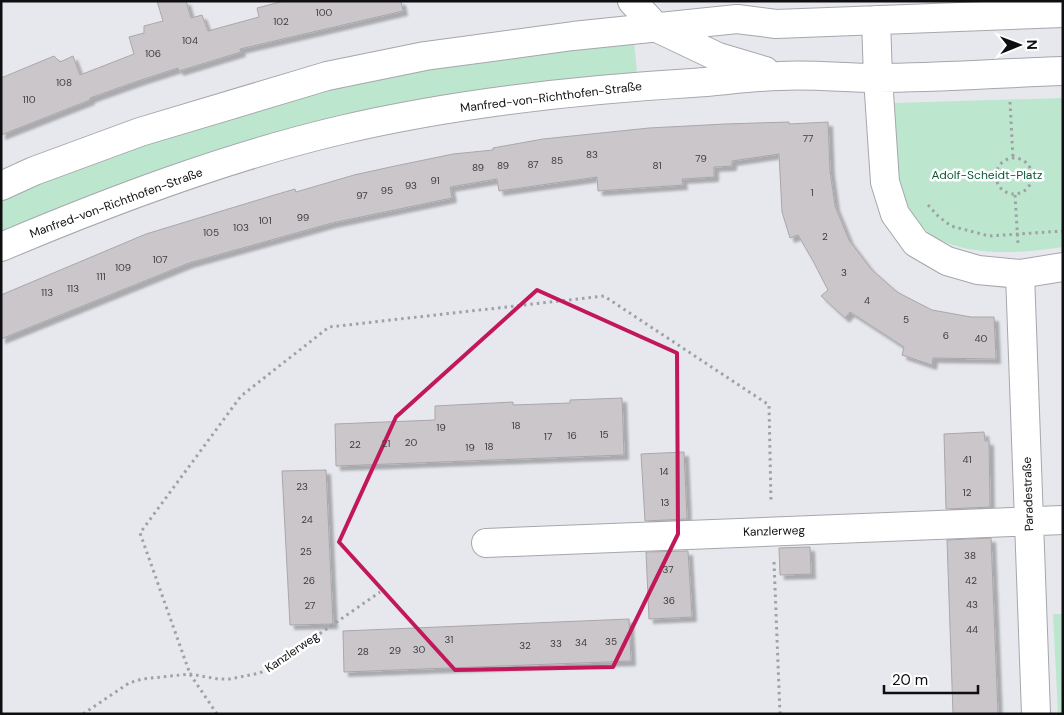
<svg xmlns="http://www.w3.org/2000/svg" width="1064" height="715" viewBox="0 0 1064 715" font-family="'DM Sans',sans-serif">
<style>
.green{fill:#bce6cd}
.building{fill:#cac6ca;stroke:#aba6aa;filter:url(#shadow)}
.lines{fill:none;stroke-linecap:round;stroke-linejoin:round}
.minor-casing{stroke:#a5a7ac;stroke-width:30}
.path{stroke:#a0a1a5;stroke-width:3;stroke-dasharray:2.5 4;stroke-linecap:butt}
.minor{stroke:#fff;stroke-width:28}
.marked{fill:none;stroke:#c2185b;stroke-width:4;stroke-linejoin:round}
.labels{text-anchor:middle;dominant-baseline:central;stroke-width:5;stroke-linejoin:round;paint-order:stroke}
.number-label{font-size:10px;fill:#3e3d3f}
.street-label{font-size:12px;fill:#0f0f11;stroke:#fff}
.park-label{font-size:12px;fill:#0b5738;stroke:#fff}
</style>
<defs>
<filter id="shadow"><feDropShadow dx="4.5" dy="4.5" stdDeviation="1" flood-color="#0004"/></filter>
</defs>
<rect width="100%" height="100%" fill="#e6e8ed"/>
<path class="green" d="M 634,42 L 637,73 L 530,85 L 1,233 L 1,198 L 143,143 L 330,88 L 427,68 Z
M 1063,98 L 1063,247 C 1024,253 975,257 938,239 C 921,230 907,209 902,191 C 894,165 896,130 894,103 Z
M 1053,614 L 1063,614 L 1063,714 L 1058,714 Z"/>
<path class="building" d="M 157,1 L 186,1 L 191,18 L 202,15 L 208,31 L 259,17 L 257,8 L 284,1 L 401,1 L 403,11 L 240,49 L 241,52 L 179,71 L 178,68 L 138,81 L 90,98 L 90,100 L 1,135 L 1,78 L 54,56 L 60,62 L 73,56 L 80,75 L 134,54 L 129,37 L 144,33 L 144,26 L 163,21 Z
M 789,122 L 789,124 L 828,122 L 830,171 L 835,206 L 849,240 L 871,269 L 897,292 L 932,310 L 971,317 L 994,317 L 996,359 L 933,358 L 932,365 L 902,355 L 904,347 L 850,312 L 845,318 L 821,296 L 828,290 L 813,261 L 798,235 L 790,238 L 782,212 L 779,154 L 732,161 L 732,166 L 714,167 L 714,177 L 682,179 L 683,185 L 598,191 L 597,177 L 499,191 L 497,179 L 450,187 L 452,198 L 332,223 L 189,263 L 1,339 L 1,295 L 146,234 L 271,196 L 295,189 L 296,192 L 354,175 L 395,166 L 453,154 L 493,150 L 493,148 L 543,139 L 649,128 L 725,124 Z
M 622,398 L 624,455 L 336,466 L 335,424 L 435,420 L 435,406 L 513,402 L 513,405 L 570,403 L 570,400 Z
M 984,432 L 985,441 L 989,441 L 990,507 L 946,509 L 944,434 Z
M 684,452 L 687,519 L 645,521 L 641,454 Z
M 326,470 L 333,624 L 290,625 L 282,471 Z
M 991,538 L 998,714 L 953,714 L 947,540 Z
M 810,547 L 811,574 L 780,575 L 779,548 Z
M 688,551 L 692,617 L 649,619 L 646,552 Z
M 629,619 L 631,661 L 344,672 L 343,631 Z"/>
<g class="lines">
<defs>
<path id="minor" d="M 632,1 L 657,28 L 718,57 L 765,71
M 876,20 L 878,78 L 885,182 L 895,214 L 916,243 L 947,261 L 978,270 L 1020,274 L 1063,267
M 1,186 L 34,171 L 140,132 L 327,76 L 425,56 L 573,36 L 737,19 L 776,24 L 1063,13
M 1,247 C 110,201 226,157 341,130 C 456,103 575,90 692,83 C 721,81 750,77 779,76 C 812,74 845,78 877,78 C 939,78 1001,73 1063,71
M 1020,274 L 1036,714
M 486,543 L 1063,520"/>
</defs>
<use href="#minor" class="minor-casing"/>
<path class="path" d="M 1010,102 L 1013,158
M996 176a18 18 0 1 1 36 0a18 18 0 1 1-36 0Z
M 1015,195 L 1018,244
M 928,205 L 938,216 L 951,226 L 989,236 L 1063,231
M 774,562 L 780,714
M 83,714 L 129,683 L 142,679 L 190,674 L 218,679 L 230,679 L 260,673 L 273,666 L 380,592
M 217,714 L 190,674 L 140,533 L 241,396 L 329,327 L 604,296 L 769,405 L 771,503"/>
<use href="#minor" class="minor"/>
</g>
<path class="marked" d="M 537,290 L 677,353 L 678,534 L 613,667 L 455,670 L 339,542 L 396,417 Z"/>
<g class="labels">
<g class="number-label">
<text x="324" y="12">100</text>
<text x="281" y="21">102</text>
<text x="190" y="40">104</text>
<text x="153" y="53">106</text>
<text x="64" y="82">108</text>
<text x="29" y="99">110</text>
<text x="808" y="138">77</text>
<text x="592" y="154">83</text>
<text x="701" y="158">79</text>
<text x="557" y="160">85</text>
<text x="533" y="164">87</text>
<text x="503" y="165">89</text>
<text x="657" y="165">81</text>
<text x="478" y="167">89</text>
<text x="435" y="180">91</text>
<text x="411" y="185">93</text>
<text x="387" y="190">95</text>
<text x="812" y="192">1</text>
<text x="362" y="195">97</text>
<text x="303" y="217">99</text>
<text x="265" y="220">101</text>
<text x="241" y="227">103</text>
<text x="211" y="232">105</text>
<text x="825" y="236">2</text>
<text x="160" y="259">107</text>
<text x="123" y="267">109</text>
<text x="844" y="272">3</text>
<text x="101" y="276">111</text>
<text x="73" y="288">113</text>
<text x="47" y="292">113</text>
<text x="867" y="300">4</text>
<text x="906" y="319">5</text>
<text x="946" y="335">6</text>
<text x="981" y="338">40</text>
<text x="516" y="425">18</text>
<text x="441" y="427">19</text>
<text x="604" y="434">15</text>
<text x="572" y="435">16</text>
<text x="548" y="436">17</text>
<text x="411" y="442">20</text>
<text x="386" y="443">21</text>
<text x="355" y="444">22</text>
<text x="489" y="446">18</text>
<text x="470" y="447">19</text>
<text x="967" y="459">41</text>
<text x="664" y="471">14</text>
<text x="302" y="486">23</text>
<text x="967" y="492">12</text>
<text x="665" y="502">13</text>
<text x="307" y="519">24</text>
<text x="306" y="551">25</text>
<text x="970" y="555">38</text>
<text x="668" y="569">37</text>
<text x="309" y="580">26</text>
<text x="971" y="580">42</text>
<text x="669" y="600">36</text>
<text x="972" y="604">43</text>
<text x="310" y="605">27</text>
<text x="972" y="629">44</text>
<text x="449" y="639">31</text>
<text x="611" y="641">35</text>
<text x="581" y="642">34</text>
<text x="556" y="643">33</text>
<text x="525" y="645">32</text>
<text x="419" y="649">30</text>
<text x="395" y="650">29</text>
<text x="363" y="651">28</text>
</g>
<g class="street-label">
<text transform="translate(551 97) rotate(-7)">Manfred-von-Richthofen-Straße</text>
<text transform="translate(116 203) rotate(-20)">Manfred-von-Richthofen-Straße</text>
<text transform="translate(1028 494) rotate(-92)">Paradestraße</text>
<text transform="translate(774 531) rotate(-2)">Kanzlerweg</text>
<text transform="translate(292 652) rotate(-34)">Kanzlerweg</text>
</g>
<g class="park-label">
<text x="987" y="175">Adolf-Scheidt-Platz</text>
</g>
</g>
<rect width="1064" height="715" fill="none" stroke="#0f0f11" stroke-width="5"/>
<g transform="translate(1019 45) rotate(89)" stroke="#ffffff" stroke-width="4" paint-order="stroke">
<path d="M0-4L9 19L0 12L-9 19Z" fill="#0f0f11"/>
<text y="-8" font-size="14" font-weight="bold" text-anchor="middle" fill="#0f0f11">N</text>
</g>
<path d="M884 685v8h94v-8" fill="none" stroke="#0f0f11" stroke-width="2.5"/>
<text x="892" y="685" font-size="15" fill="#0f0f11" stroke="#ffffff" stroke-width="4" paint-order="stroke">20 m</text>
</svg>
